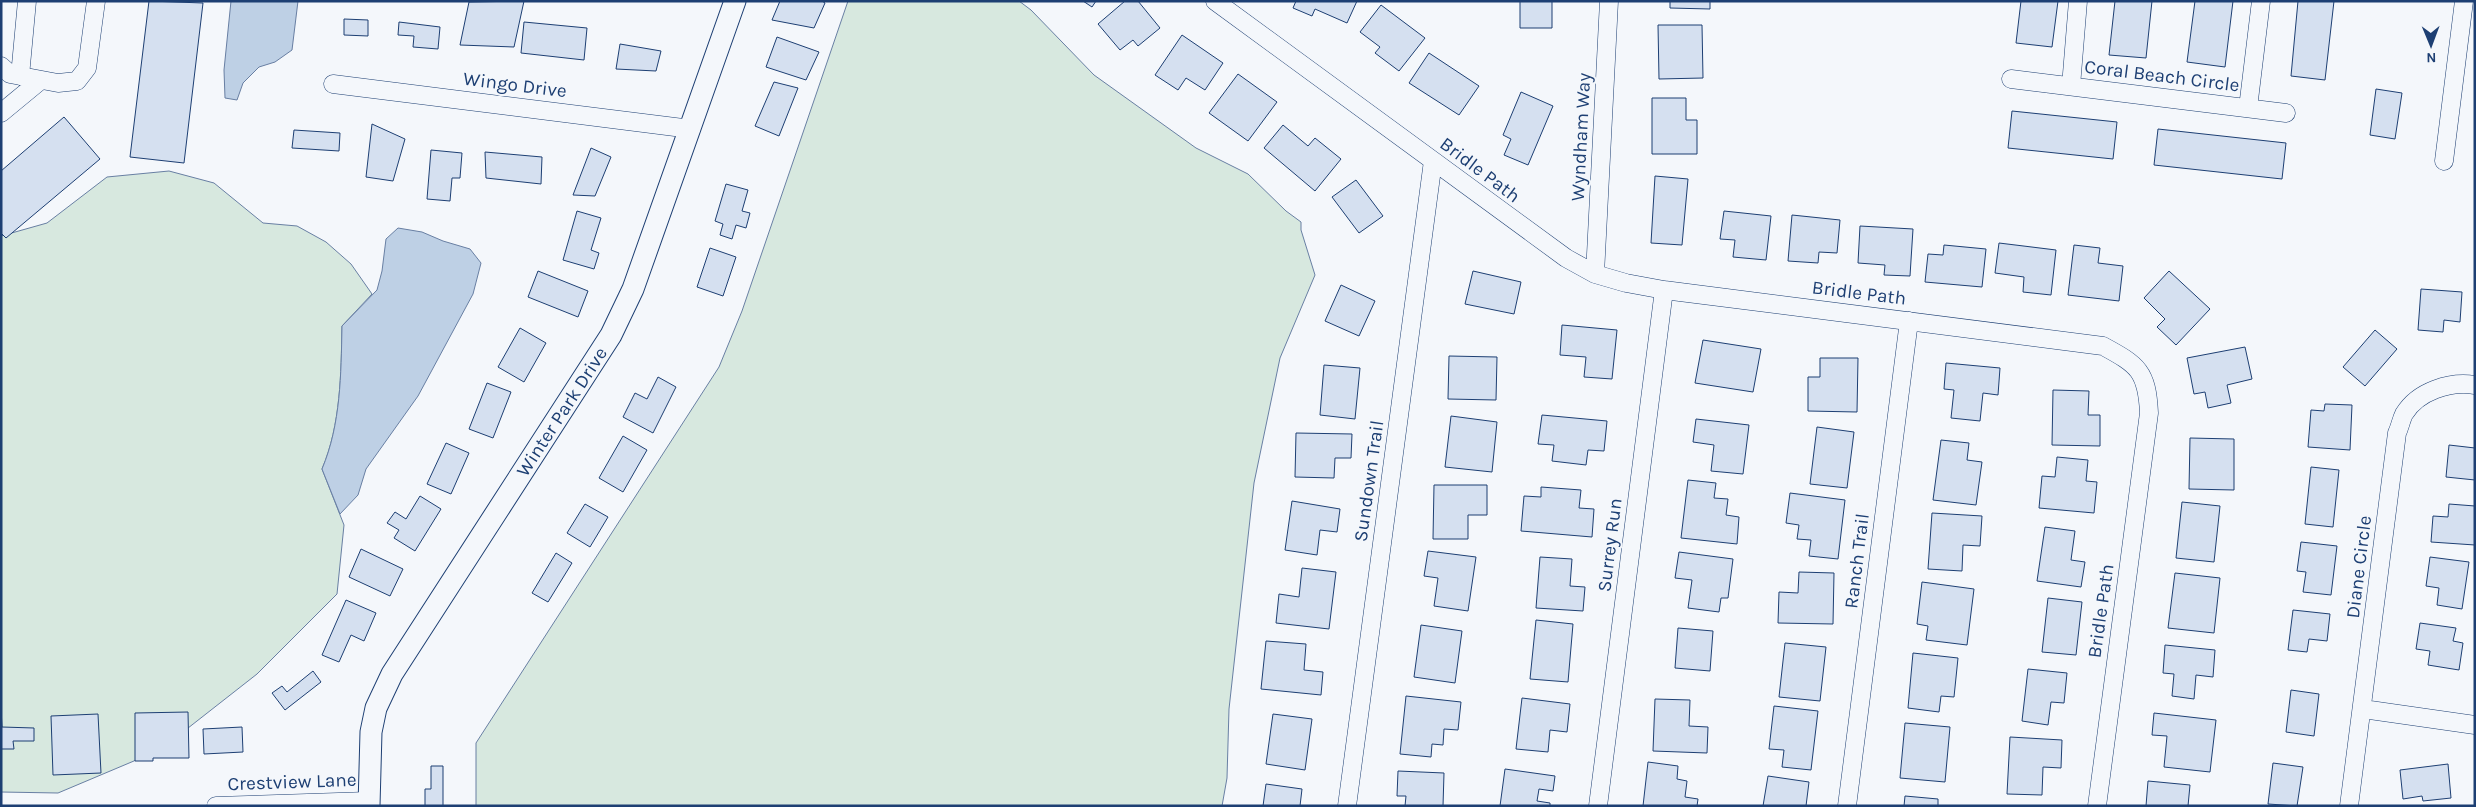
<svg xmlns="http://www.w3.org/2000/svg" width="2476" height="807" viewBox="0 0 2476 807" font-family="Karla,sans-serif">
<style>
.green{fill:#d7e8df;stroke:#687fa3}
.water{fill:#bed0e5;stroke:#687fa3}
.building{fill:#d5e0f0;stroke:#1d3f73}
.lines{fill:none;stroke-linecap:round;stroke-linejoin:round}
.minor-casing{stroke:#1d3f73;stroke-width:19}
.tertiary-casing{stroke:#1d3f73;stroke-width:23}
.minor{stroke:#f4f7fb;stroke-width:18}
.tertiary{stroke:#f4f7fb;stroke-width:21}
.labels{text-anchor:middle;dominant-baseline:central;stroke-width:4;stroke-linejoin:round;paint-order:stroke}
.street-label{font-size:19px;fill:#1d3f73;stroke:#f4f7fb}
</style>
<rect width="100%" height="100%" fill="#f4f7fb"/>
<path class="green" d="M 848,1 L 1019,1 L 1031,10 L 1094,75 L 1196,148 L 1248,174 L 1286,211 L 1301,222 L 1301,230 L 1315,275 L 1280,358 L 1254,483 L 1229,709 L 1227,778 L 1222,806 L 476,806 L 476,743 L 719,367 L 742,311 Z
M 169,171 L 214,183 L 263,223 L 297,226 L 326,242 L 351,264 L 372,294 L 342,326 C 341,374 341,424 322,469 L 344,525 L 337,594 L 257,674 L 160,750 L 58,793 L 1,792 L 1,236 L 47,223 L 107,177 Z"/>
<path class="water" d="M 231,1 L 298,1 L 292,50 L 275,62 L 259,67 L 243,83 L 237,100 L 225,98 L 224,70 Z
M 398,228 L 422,232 L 443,241 L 470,249 L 481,263 L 473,294 L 418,396 L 366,469 L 358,495 L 340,514 L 322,469 C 341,424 341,374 342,326 L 377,290 L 382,271 L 386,239 Z"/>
<path class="building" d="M 149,1 L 203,3 L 184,163 L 130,157 Z
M 524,1 L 514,47 L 460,45 L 469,2 Z
M 780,1 L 822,1 L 825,3 L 814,28 L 772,20 Z
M 1083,1 L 1096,1 L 1092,7 Z
M 1125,1 L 1138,1 L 1160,28 L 1138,46 L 1133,40 L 1120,50 L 1098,24 Z
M 1296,1 L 1357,1 L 1347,23 L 1315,9 L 1312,16 L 1293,8 Z
M 1520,1 L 1552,1 L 1552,28 L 1520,28 Z
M 1670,1 L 1710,1 L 1710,9 L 1670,8 Z
M 2021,1 L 2058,1 L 2052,47 L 2016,43 Z
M 2115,1 L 2152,1 L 2146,58 L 2109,55 Z
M 2195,1 L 2233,1 L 2225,67 L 2187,62 Z
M 2298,1 L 2334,1 L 2325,80 L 2291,76 Z
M 1381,5 L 1425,38 L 1399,71 L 1375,53 L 1380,47 L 1360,32 Z
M 344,19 L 368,20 L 368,36 L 344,35 Z
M 399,22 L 440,27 L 438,49 L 413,47 L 414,36 L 398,35 Z
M 524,22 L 587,28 L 584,60 L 521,53 Z
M 1658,25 L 1702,25 L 1703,78 L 1659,79 Z
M 1182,35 L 1223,63 L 1205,90 L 1186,78 L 1178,90 L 1155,75 Z
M 777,37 L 819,52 L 806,80 L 766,67 Z
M 620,44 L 661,51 L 656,71 L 616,69 Z
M 1429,53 L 1479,86 L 1459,115 L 1409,83 Z
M 1238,74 L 1277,102 L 1248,141 L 1209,113 Z
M 774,82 L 798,88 L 779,136 L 755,126 Z
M 2376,89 L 2402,93 L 2395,139 L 2370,135 Z
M 1521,92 L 1553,106 L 1528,165 L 1504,155 L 1511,139 L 1503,135 Z
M 1652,98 L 1686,98 L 1686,120 L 1697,120 L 1697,154 L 1652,154 Z
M 2012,111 L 2117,122 L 2113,159 L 2008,148 Z
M 64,117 L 100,159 L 6,238 L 1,233 L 1,171 Z
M 372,124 L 405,139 L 393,181 L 366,177 Z
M 1283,125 L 1308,146 L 1315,138 L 1341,159 L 1315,191 L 1264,148 Z
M 2158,129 L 2286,143 L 2282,179 L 2154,165 Z
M 294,130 L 340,133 L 339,151 L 292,148 Z
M 591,148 L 611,157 L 595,196 L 573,195 Z
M 431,150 L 462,153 L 460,178 L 452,178 L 450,201 L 427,199 Z
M 485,152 L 542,157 L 541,184 L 486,178 Z
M 1655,176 L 1688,179 L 1682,245 L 1651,243 Z
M 1356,180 L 1383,216 L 1359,233 L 1332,197 Z
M 726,184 L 748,190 L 742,211 L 750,213 L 746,228 L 736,225 L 732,239 L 720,235 L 723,224 L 715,221 Z
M 577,211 L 601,218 L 591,250 L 599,253 L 594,269 L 563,260 Z
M 1724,211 L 1771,216 L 1766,260 L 1733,257 L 1735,240 L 1720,239 Z
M 1792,215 L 1840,220 L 1837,253 L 1819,252 L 1818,263 L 1788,261 Z
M 1860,226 L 1913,229 L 1910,276 L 1884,275 L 1885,265 L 1858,263 Z
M 1999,243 L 2056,250 L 2051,295 L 2023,292 L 2024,277 L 1995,273 Z
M 1944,245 L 1986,249 L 1982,287 L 1925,282 L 1928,254 L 1943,255 Z
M 2074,245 L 2100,248 L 2098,263 L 2123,266 L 2119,301 L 2068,295 Z
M 710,248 L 736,257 L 723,296 L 697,287 Z
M 538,271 L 588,291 L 578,317 L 528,297 Z
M 1473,271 L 1521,282 L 1514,314 L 1465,304 Z
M 2169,271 L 2210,309 L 2176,345 L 2157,327 L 2165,319 L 2144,298 Z
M 1341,285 L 1375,301 L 1359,336 L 1325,321 Z
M 2421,289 L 2462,292 L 2460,322 L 2444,320 L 2443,332 L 2418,330 Z
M 1562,325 L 1617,330 L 1612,379 L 1584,377 L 1586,357 L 1560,355 Z
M 520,328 L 546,343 L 524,382 L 498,367 Z
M 2375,330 L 2397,349 L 2365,386 L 2343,367 Z
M 1703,340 L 1761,349 L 1753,392 L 1695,383 Z
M 2245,347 L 2252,379 L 2227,385 L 2231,403 L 2208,408 L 2205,392 L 2194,394 L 2187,358 Z
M 1449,356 L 1497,357 L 1496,400 L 1448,399 Z
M 1820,358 L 1858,358 L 1857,412 L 1808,411 L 1808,377 L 1820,377 Z
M 1946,363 L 2000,368 L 1998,395 L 1983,393 L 1980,421 L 1951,418 L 1954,390 L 1944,389 Z
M 1324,365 L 1360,368 L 1355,419 L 1320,415 Z
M 658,377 L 676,387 L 653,433 L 623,417 L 635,393 L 647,399 Z
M 487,383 L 511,392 L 493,438 L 469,429 Z
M 2053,390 L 2089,391 L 2088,415 L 2100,415 L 2100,446 L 2052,445 Z
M 2325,404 L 2352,405 L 2350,450 L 2308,447 L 2311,410 L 2324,411 Z
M 1542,415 L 1607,421 L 1604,451 L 1588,450 L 1586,465 L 1552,461 L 1554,445 L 1538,444 Z
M 1451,416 L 1497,422 L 1492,472 L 1445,467 Z
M 1696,419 L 1749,425 L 1743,474 L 1711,471 L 1714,445 L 1693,442 Z
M 1817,427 L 1854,432 L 1847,488 L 1810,484 Z
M 1296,433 L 1352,434 L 1351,458 L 1335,458 L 1334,478 L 1295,477 Z
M 623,436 L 647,450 L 623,492 L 599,478 Z
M 2190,438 L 2234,439 L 2234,490 L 2189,489 Z
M 1941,440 L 1969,443 L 1967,460 L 1982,462 L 1976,505 L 1933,500 Z
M 446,443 L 469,453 L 451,494 L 427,484 Z
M 2449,445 L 2475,448 L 2475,480 L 2446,477 Z
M 2057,457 L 2088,460 L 2086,481 L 2097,482 L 2094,513 L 2039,508 L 2042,476 L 2055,477 Z
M 2311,467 L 2339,470 L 2333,527 L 2305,524 Z
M 1688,480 L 1716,483 L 1714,498 L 1728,499 L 1726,515 L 1739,517 L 1737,544 L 1681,538 Z
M 1434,485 L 1487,485 L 1487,515 L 1468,515 L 1468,539 L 1433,539 Z
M 1541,487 L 1581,490 L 1579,508 L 1594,509 L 1592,537 L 1521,531 L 1524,496 L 1541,497 Z
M 1790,493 L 1845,500 L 1838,559 L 1809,556 L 1811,540 L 1797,539 L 1799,525 L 1786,523 Z
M 420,496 L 441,509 L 415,551 L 394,538 L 399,530 L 387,523 L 395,512 L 406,519 Z
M 1292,501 L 1340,509 L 1337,532 L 1320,530 L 1317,555 L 1285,550 Z
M 2182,502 L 2220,506 L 2214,562 L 2176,558 Z
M 585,504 L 608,517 L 590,547 L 567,533 Z
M 2449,504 L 2475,506 L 2475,545 L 2431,542 L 2433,516 L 2448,517 Z
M 1932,513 L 1982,516 L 1980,546 L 1963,545 L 1962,571 L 1928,569 Z
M 2045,527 L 2075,531 L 2071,560 L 2085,562 L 2081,587 L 2037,581 Z
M 2301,542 L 2337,546 L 2331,595 L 2303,592 L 2306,572 L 2297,571 Z
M 361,549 L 403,569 L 390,596 L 349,577 Z
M 1428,551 L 1476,557 L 1468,611 L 1434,606 L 1438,578 L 1424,576 Z
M 1679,552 L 1733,559 L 1728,598 L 1721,598 L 1719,612 L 1688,608 L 1692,580 L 1675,578 Z
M 556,553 L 572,563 L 548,602 L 532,593 Z
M 1540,557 L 1572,559 L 1570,586 L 1585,587 L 1583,611 L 1536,608 Z
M 2430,557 L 2469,562 L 2462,609 L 2437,605 L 2439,588 L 2426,586 Z
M 1302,568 L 1336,572 L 1329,629 L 1276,623 L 1279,594 L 1299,597 Z
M 1799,572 L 1834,573 L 1833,624 L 1778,623 L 1779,592 L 1798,593 Z
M 2175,573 L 2220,578 L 2214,633 L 2168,628 Z
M 1922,582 L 1974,589 L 1967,645 L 1926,640 L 1928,626 L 1917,624 Z
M 2048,598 L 2082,602 L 2076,655 L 2042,652 Z
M 346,600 L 376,613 L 364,641 L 351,635 L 339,662 L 322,655 Z
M 2293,610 L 2330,614 L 2327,641 L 2309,639 L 2307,652 L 2288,650 Z
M 1536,620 L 1573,624 L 1568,682 L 1530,679 Z
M 2420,623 L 2456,628 L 2453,641 L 2463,643 L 2459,670 L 2428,665 L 2430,651 L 2416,649 Z
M 1421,625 L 1462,631 L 1455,683 L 1414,677 Z
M 1678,628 L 1713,631 L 1710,671 L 1675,668 Z
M 1266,641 L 1306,644 L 1304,670 L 1323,672 L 1321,695 L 1261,689 Z
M 1785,643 L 1826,647 L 1820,701 L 1779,697 Z
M 2165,645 L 2215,650 L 2213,677 L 2196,675 L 2194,699 L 2172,696 L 2174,674 L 2163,673 Z
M 1913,653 L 1958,658 L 1954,697 L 1941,696 L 1939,712 L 1908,708 Z
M 2028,669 L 2067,673 L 2064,703 L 2051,702 L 2048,725 L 2022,721 Z
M 313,671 L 321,682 L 285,710 L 272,693 L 282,686 L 287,692 Z
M 2291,690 L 2319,694 L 2314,736 L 2286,732 Z
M 1406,696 L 1461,702 L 1458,730 L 1444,729 L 1443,745 L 1432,744 L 1431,757 L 1400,754 Z
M 1522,698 L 1570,704 L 1567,732 L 1550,730 L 1548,752 L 1516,749 Z
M 1655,699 L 1690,700 L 1689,726 L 1708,727 L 1707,753 L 1653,751 Z
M 1774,706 L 1818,711 L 1811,770 L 1782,767 L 1784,750 L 1769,749 Z
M 1,709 L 2,727 L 34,728 L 34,741 L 13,741 L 14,749 L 1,749 Z
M 188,712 L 189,758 L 153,758 L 153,761 L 135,761 L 135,713 Z
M 2154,713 L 2216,720 L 2210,772 L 2164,767 L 2167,736 L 2152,735 Z
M 98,714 L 101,773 L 53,775 L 51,716 Z
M 1273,714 L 1312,719 L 1305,770 L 1266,764 Z
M 1905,723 L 1950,727 L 1945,782 L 1900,778 Z
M 242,727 L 243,752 L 204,754 L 203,729 Z
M 2010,737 L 2062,740 L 2061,768 L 2043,767 L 2042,795 L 2007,794 Z
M 1648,762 L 1678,766 L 1677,779 L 1687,781 L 1685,797 L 1698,799 L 1697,806 L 1643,806 Z
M 2273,763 L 2303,767 L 2297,806 L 2268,804 Z
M 2448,764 L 2451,798 L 2423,801 L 2422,796 L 2403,799 L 2400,770 Z
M 431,766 L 443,766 L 443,806 L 425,806 L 425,789 L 431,789 Z
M 1505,769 L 1555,776 L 1553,791 L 1539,789 L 1537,801 L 1550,803 L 1550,806 L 1500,806 Z
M 1398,771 L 1444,773 L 1443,806 L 1405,806 L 1406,796 L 1397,796 Z
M 1768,776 L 1809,782 L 1806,806 L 1763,806 Z
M 2148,781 L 2190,785 L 2188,806 L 2146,806 Z
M 1266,784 L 1302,789 L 1300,806 L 1263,806 Z
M 1905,796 L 1938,799 L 1938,806 L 1904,806 Z"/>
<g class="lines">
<defs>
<path id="minor" d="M 1215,1 L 1566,258 L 1595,274 L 1626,283 L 1664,290 L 2103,346 C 2138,365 2147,371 2149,413 L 2097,806
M 1,66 L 10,74 L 58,83 L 77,81 L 87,68 L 96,1
M 20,76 L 27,1
M 2011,79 L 2286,113
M 333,84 L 691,129
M 2071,86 L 2078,1
M 2248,108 L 2261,1
M 1,113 L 41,80
M 2444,161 L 2464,1
M 1595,274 L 1609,1
M 2363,709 L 2475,725
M 216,806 L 369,801
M 1347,806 L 1433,161
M 1598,806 L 1664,290
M 1847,806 L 1909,321
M 2349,806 L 2397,433 C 2400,427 2401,420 2404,414 C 2418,391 2450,381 2475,385"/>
<path id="tertiary" d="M 369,806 L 371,732 L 376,708 L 392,674 L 611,335 L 633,289 L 735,1"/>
</defs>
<use href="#minor" class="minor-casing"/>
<use href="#tertiary" class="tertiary-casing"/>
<use href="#minor" class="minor"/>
<use href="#tertiary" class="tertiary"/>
</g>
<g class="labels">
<g class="street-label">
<text transform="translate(2162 76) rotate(7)">Coral Beach Circle</text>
<text transform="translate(515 85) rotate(7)">Wingo Drive</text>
<text transform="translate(1581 137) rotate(-87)">Wyndham Way</text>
<text transform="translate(1480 170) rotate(37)">Bridle Path</text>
<text transform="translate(1859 293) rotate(7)">Bridle Path</text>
<text transform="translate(562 412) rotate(-57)">Winter Park Drive</text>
<text transform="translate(1369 481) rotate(-82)">Sundown Trail</text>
<text transform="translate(1610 545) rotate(-83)">Surrey Run</text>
<text transform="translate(1857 561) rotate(-83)">Ranch Trail</text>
<text transform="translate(2359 567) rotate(-83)">Diane Circle</text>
<text transform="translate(2101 611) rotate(-82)">Bridle Path</text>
<text transform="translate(292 782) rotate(-2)">Crestview Lane</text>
</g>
</g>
<rect width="2476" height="807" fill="none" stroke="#1d3f73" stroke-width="5"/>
<g transform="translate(2431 45) rotate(179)" stroke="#f4f7fb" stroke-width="4" paint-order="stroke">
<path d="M0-4L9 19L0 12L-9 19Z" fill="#1d3f73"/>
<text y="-8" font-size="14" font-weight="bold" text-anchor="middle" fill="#1d3f73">N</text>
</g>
</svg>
